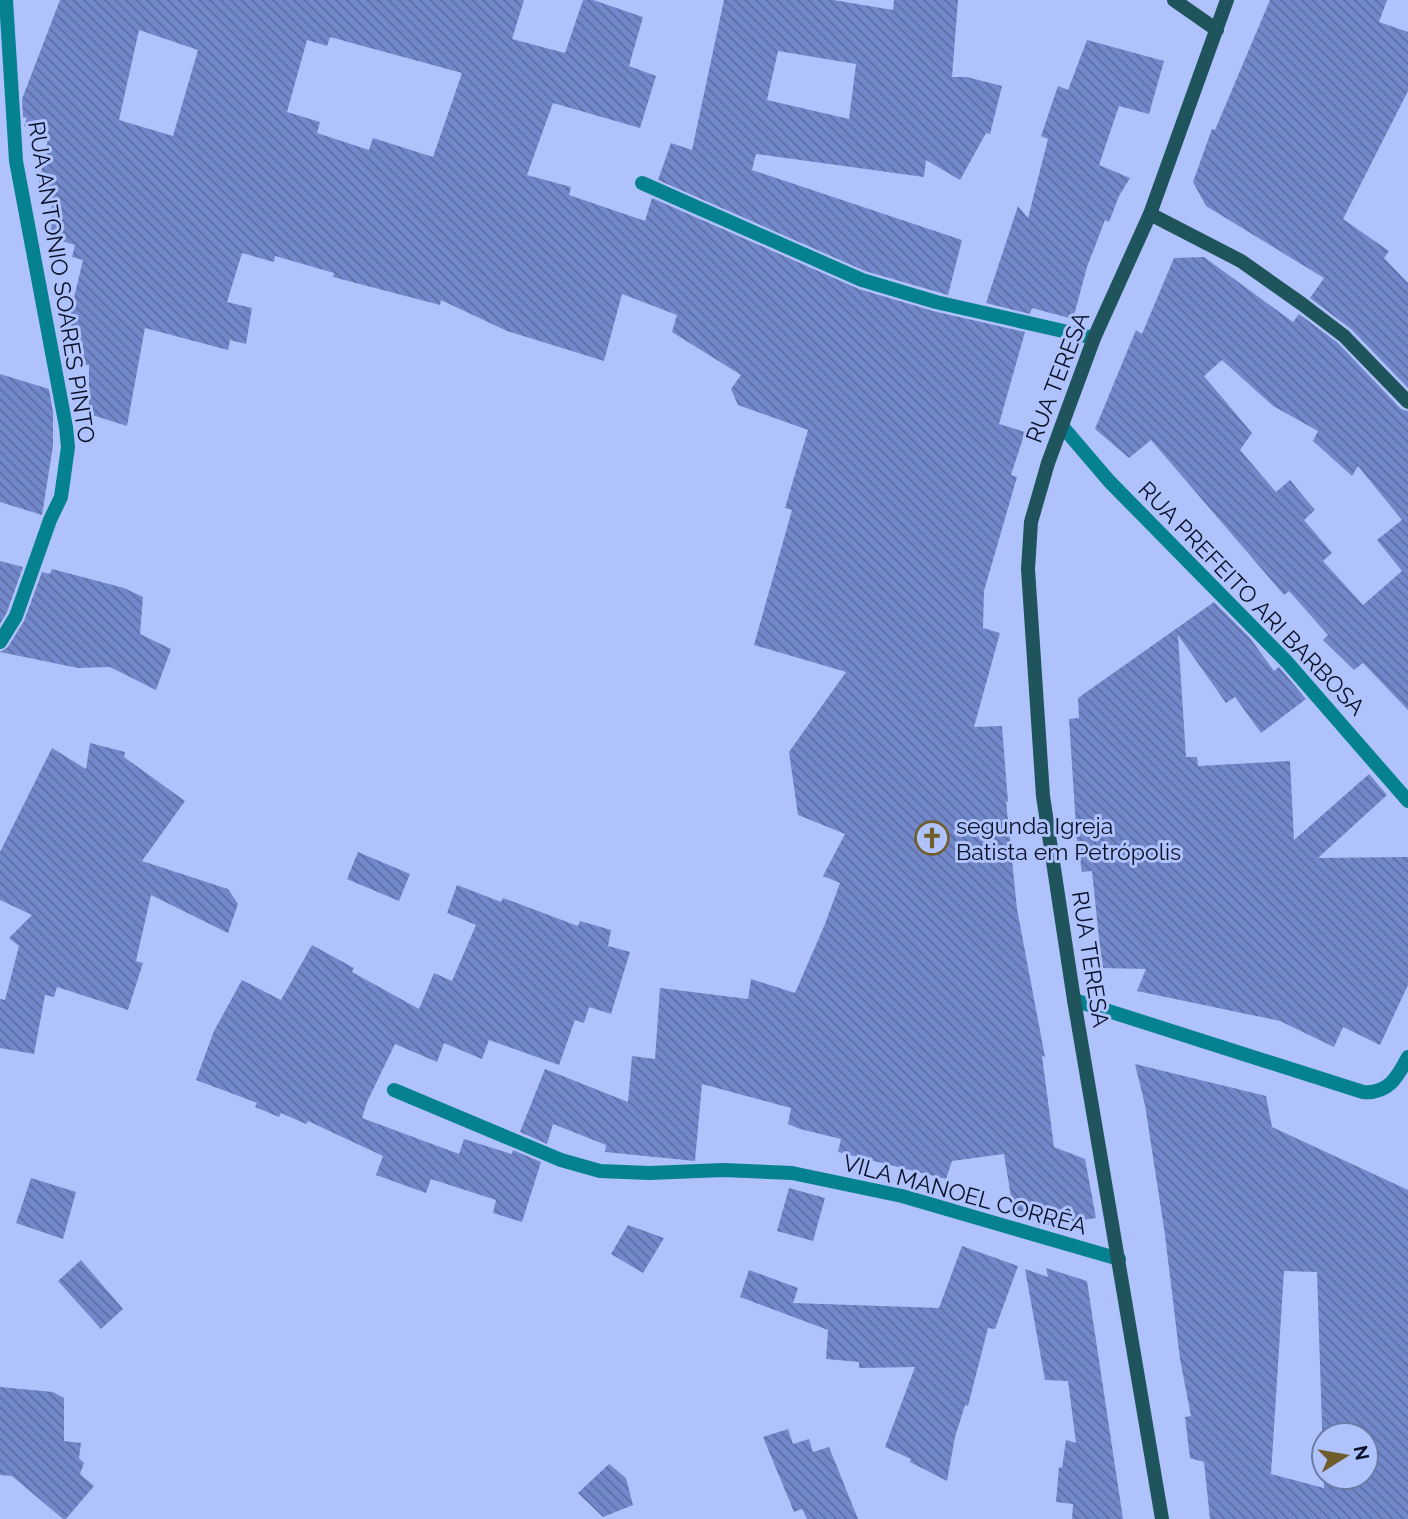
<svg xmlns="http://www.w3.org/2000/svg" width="1408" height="1519" viewBox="0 0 1408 1519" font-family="Raleway,sans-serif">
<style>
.building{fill:url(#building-back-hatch);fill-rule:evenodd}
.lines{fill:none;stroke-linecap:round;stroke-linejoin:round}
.lane{stroke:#068190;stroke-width:14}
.street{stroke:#068190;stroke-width:14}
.secondary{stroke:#1f545c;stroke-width:14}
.labels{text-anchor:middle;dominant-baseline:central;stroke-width:6;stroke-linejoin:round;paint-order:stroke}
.street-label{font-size:23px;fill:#0a1129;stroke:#afc2fb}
.poi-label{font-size:23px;fill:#0a1129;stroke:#afc2fb;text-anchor:start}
</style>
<defs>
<pattern id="building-back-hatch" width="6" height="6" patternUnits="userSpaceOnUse" patternTransform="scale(1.75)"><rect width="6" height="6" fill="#7388ca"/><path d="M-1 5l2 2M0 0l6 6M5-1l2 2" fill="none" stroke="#5d6ea4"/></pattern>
</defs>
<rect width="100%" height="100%" fill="#afc2fb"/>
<path class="building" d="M 60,0 L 524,0 L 512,39 L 565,53 L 583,0 L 593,0 L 643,17 L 629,66 L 656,76 L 640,128 L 553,103 L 527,175 L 571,187 L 569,195 L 645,221 L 652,198 L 859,289 L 933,311 L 1025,332 L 999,424 L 1025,432 L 1011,475 L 1017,477 L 984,591 L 983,628 L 1000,633 L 974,727 L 1002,726 L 1008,802 L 1006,801 L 1017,909 L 1045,1057 L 1042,1056 L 1054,1147 L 1085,1159 L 1096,1218 L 1040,1226 L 1037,1225 L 1035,1215 L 1013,1209 L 1004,1154 L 952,1161 L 946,1179 L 838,1152 L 841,1139 L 800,1129 L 788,1124 L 791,1108 L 702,1084 L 695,1161 L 605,1152 L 606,1145 L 553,1124 L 547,1144 L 520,1132 L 545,1069 L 628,1102 L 632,1056 L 655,1059 L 660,988 L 748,999 L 751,979 L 795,993 L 825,924 L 840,883 L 823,876 L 845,834 L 798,815 L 789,752 L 846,672 L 754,645 L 792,510 L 785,508 L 808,430 L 738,405 L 731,389 L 741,375 L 672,332 L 677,315 L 622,294 L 604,361 L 507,331 L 441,300 L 440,305 L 333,277 L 334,273 L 275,256 L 274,262 L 242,253 L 227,302 L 252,308 L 246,344 L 230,340 L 228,350 L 145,328 L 127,426 L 89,414 L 89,365 L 76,364 L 81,335 L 66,331 L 83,260 L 72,257 L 75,245 L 51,238 L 52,191 L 38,187 L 49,134 L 24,126 L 27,118 L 23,117 L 22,99 ZM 139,30 L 198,50 L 173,136 L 119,120 ZM 330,37 L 462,73 L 433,157 L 373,138 L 369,150 L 317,133 L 320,122 L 287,112 L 307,40 L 327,46 Z
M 724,0 L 833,0 L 893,10 L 894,0 L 958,0 L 952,77 L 967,77 L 1002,86 L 990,134 L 986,133 L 960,180 L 926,160 L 924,177 L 756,154 L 752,170 L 962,240 L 948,295 L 865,271 L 658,180 L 671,143 L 692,150 ZM 778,51 L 856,64 L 849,119 L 767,100 Z
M 1270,0 L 1387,0 L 1379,22 L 1408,32 L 1408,91 L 1343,219 L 1389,251 L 1384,258 L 1408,283 L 1408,388 L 1351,329 L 1310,298 L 1324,278 L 1206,206 L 1193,182 L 1212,129 L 1215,130 Z
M 1087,40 L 1164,61 L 1149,114 L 1119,106 L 1099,165 L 1130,178 L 1119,196 L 1109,222 L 1105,220 L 1087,267 L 1073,319 L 1032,308 L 1030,314 L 986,303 L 1018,206 L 1028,218 L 1048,139 L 1041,136 L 1058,86 L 1068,90 Z
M 1204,257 L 1293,322 L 1299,314 L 1338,343 L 1401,409 L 1408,411 L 1408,710 L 1363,663 L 1354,670 L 1323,640 L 1328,635 L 1289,591 L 1284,595 L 1151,440 L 1129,458 L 1095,429 L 1136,330 L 1142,334 L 1174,258 ZM 1222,360 L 1273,406 L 1318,431 L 1313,441 L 1352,476 L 1358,466 L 1402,520 L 1377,540 L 1402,571 L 1363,605 L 1323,561 L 1332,553 L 1304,520 L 1315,510 L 1290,480 L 1276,492 L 1240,450 L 1252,433 L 1204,376 Z
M 0,374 L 49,389 L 53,412 L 53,446 L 42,515 L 0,502 Z
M 0,561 L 23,567 L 7,612 L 0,624 Z
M 52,569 L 124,588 L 143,597 L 140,634 L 171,649 L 156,690 L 110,667 L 78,668 L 0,652 L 8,647 L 24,621 L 42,572 L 50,574 Z
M 1214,602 L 1250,638 L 1274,671 L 1279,667 L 1306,699 L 1261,733 L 1235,697 L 1226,703 L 1178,635 L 1186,757 L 1197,757 L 1198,766 L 1290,761 L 1294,840 L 1369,774 L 1387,795 L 1318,858 L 1408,857 L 1408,985 L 1380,1045 L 1343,1027 L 1334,1047 L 1280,1021 L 1137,991 L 1146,969 L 1102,968 L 1092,871 L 1082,872 L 1077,842 L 1069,719 L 1079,718 L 1078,698 Z
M 90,743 L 125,752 L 124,757 L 185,801 L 142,861 L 228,889 L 238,904 L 228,933 L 151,895 L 136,961 L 143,963 L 128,1010 L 57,987 L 54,997 L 45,995 L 34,1054 L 0,1048 L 0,999 L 5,1000 L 19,946 L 9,938 L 32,915 L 0,900 L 0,852 L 52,748 L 86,769 Z
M 358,852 L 410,874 L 399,901 L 347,879 Z
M 457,885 L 501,902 L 503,898 L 578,926 L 580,921 L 611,930 L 608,946 L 630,952 L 611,1014 L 589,1007 L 584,1023 L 575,1020 L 559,1065 L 489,1040 L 482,1059 L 444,1043 L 437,1062 L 395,1044 L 367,1102 L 362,1118 L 459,1154 L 464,1139 L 512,1154 L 513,1150 L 541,1162 L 522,1222 L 493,1213 L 496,1200 L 431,1179 L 426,1193 L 376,1175 L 383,1156 L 308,1121 L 306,1124 L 281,1113 L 279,1117 L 255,1107 L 257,1103 L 196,1080 L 214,1031 L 242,980 L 281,1000 L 312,945 L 354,968 L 352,972 L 419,1009 L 434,973 L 452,981 L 476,925 L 447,913 Z
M 1135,1064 L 1266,1096 L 1272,1127 L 1408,1190 L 1408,1519 L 1210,1519 L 1204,1462 L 1190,1458 L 1185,1417 L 1191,1416 L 1180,1359 L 1165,1235 L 1145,1105 ZM 1284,1271 L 1317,1272 L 1324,1488 L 1271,1474 ZM 1324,1435 L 1366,1435 L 1366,1477 L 1324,1477 Z
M 31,1178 L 76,1192 L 63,1239 L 16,1223 Z
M 789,1188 L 825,1198 L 813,1241 L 777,1231 Z
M 628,1225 L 664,1238 L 643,1273 L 611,1254 Z
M 962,1246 L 1018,1266 L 995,1329 L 988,1328 L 968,1406 L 965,1405 L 955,1437 L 947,1481 L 910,1462 L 911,1459 L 885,1447 L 915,1367 L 859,1368 L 859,1362 L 826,1359 L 828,1330 L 740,1297 L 749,1270 L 798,1288 L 793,1303 L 939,1308 Z
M 81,1260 L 123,1309 L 101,1329 L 58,1281 Z
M 1046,1268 L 1087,1281 L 1123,1519 L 1072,1519 L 1073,1504 L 1056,1502 L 1059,1467 L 1062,1468 L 1066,1440 L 1076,1443 L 1068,1381 L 1045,1380 L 1025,1269 L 1048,1277 Z
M 0,1387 L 53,1392 L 64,1398 L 64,1441 L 81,1443 L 79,1458 L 84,1463 L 80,1474 L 94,1486 L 66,1519 L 63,1519 L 12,1476 L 0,1475 Z
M 788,1429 L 793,1444 L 809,1439 L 813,1452 L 829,1447 L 858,1519 L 807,1519 L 802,1509 L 794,1512 L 763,1437 Z
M 609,1464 L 626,1478 L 633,1505 L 603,1517 L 578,1493 Z"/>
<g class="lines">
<path class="lane" d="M 642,183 L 862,280 L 936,302 L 1094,338"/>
<path class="street" d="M 1062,426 L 1109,481 L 1287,662 L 1408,801
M 0,642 L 16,616 L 50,520 L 61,497 L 68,447 L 66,427 L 16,161 L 6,0
M 1074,1000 L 1363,1092 C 1388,1094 1397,1078 1408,1057
M 394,1090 L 561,1160 L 600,1171 L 649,1173 L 723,1170 L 792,1173 L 902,1196 L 1119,1259"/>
<path class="secondary" d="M 1174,0 L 1217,30
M 1150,214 L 1241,261 L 1302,304 L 1344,336 L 1408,402
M 1162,1519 L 1074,1000 L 1043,796 L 1028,569 L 1031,522 L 1048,463 L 1094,338 L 1150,214 L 1227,0"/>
</g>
<defs>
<symbol id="church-ring" viewBox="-11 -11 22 22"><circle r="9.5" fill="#afc2fb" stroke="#6f5d2b" stroke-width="1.5"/><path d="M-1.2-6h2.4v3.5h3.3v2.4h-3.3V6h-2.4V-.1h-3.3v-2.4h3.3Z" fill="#6f5d2b"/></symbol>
</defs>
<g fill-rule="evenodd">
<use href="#church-ring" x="913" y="819" width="38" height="38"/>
</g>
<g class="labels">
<g class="street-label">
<text transform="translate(62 282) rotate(81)">RUA ANTONIO SOARES PINTO</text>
<text transform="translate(1057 377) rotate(-69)">RUA TERESA</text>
<text transform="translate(1252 598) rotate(46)">RUA PREFEITO ARI BARBOSA</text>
<text transform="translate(1091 959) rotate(81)">RUA TERESA</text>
<text transform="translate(965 1194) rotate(15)">VILA MANOEL CORRÊA</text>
</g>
<g class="poi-label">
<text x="956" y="825">segunda Igreja<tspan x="956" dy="26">Batista em Petrópolis</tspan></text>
</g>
</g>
<g transform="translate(1345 1456) rotate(79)"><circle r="33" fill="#afc2fb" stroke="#6d7ba7" stroke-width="2"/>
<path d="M0-5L12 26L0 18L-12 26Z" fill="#6f5d2b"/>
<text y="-10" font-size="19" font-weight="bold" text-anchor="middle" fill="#0a1129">N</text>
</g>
</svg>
